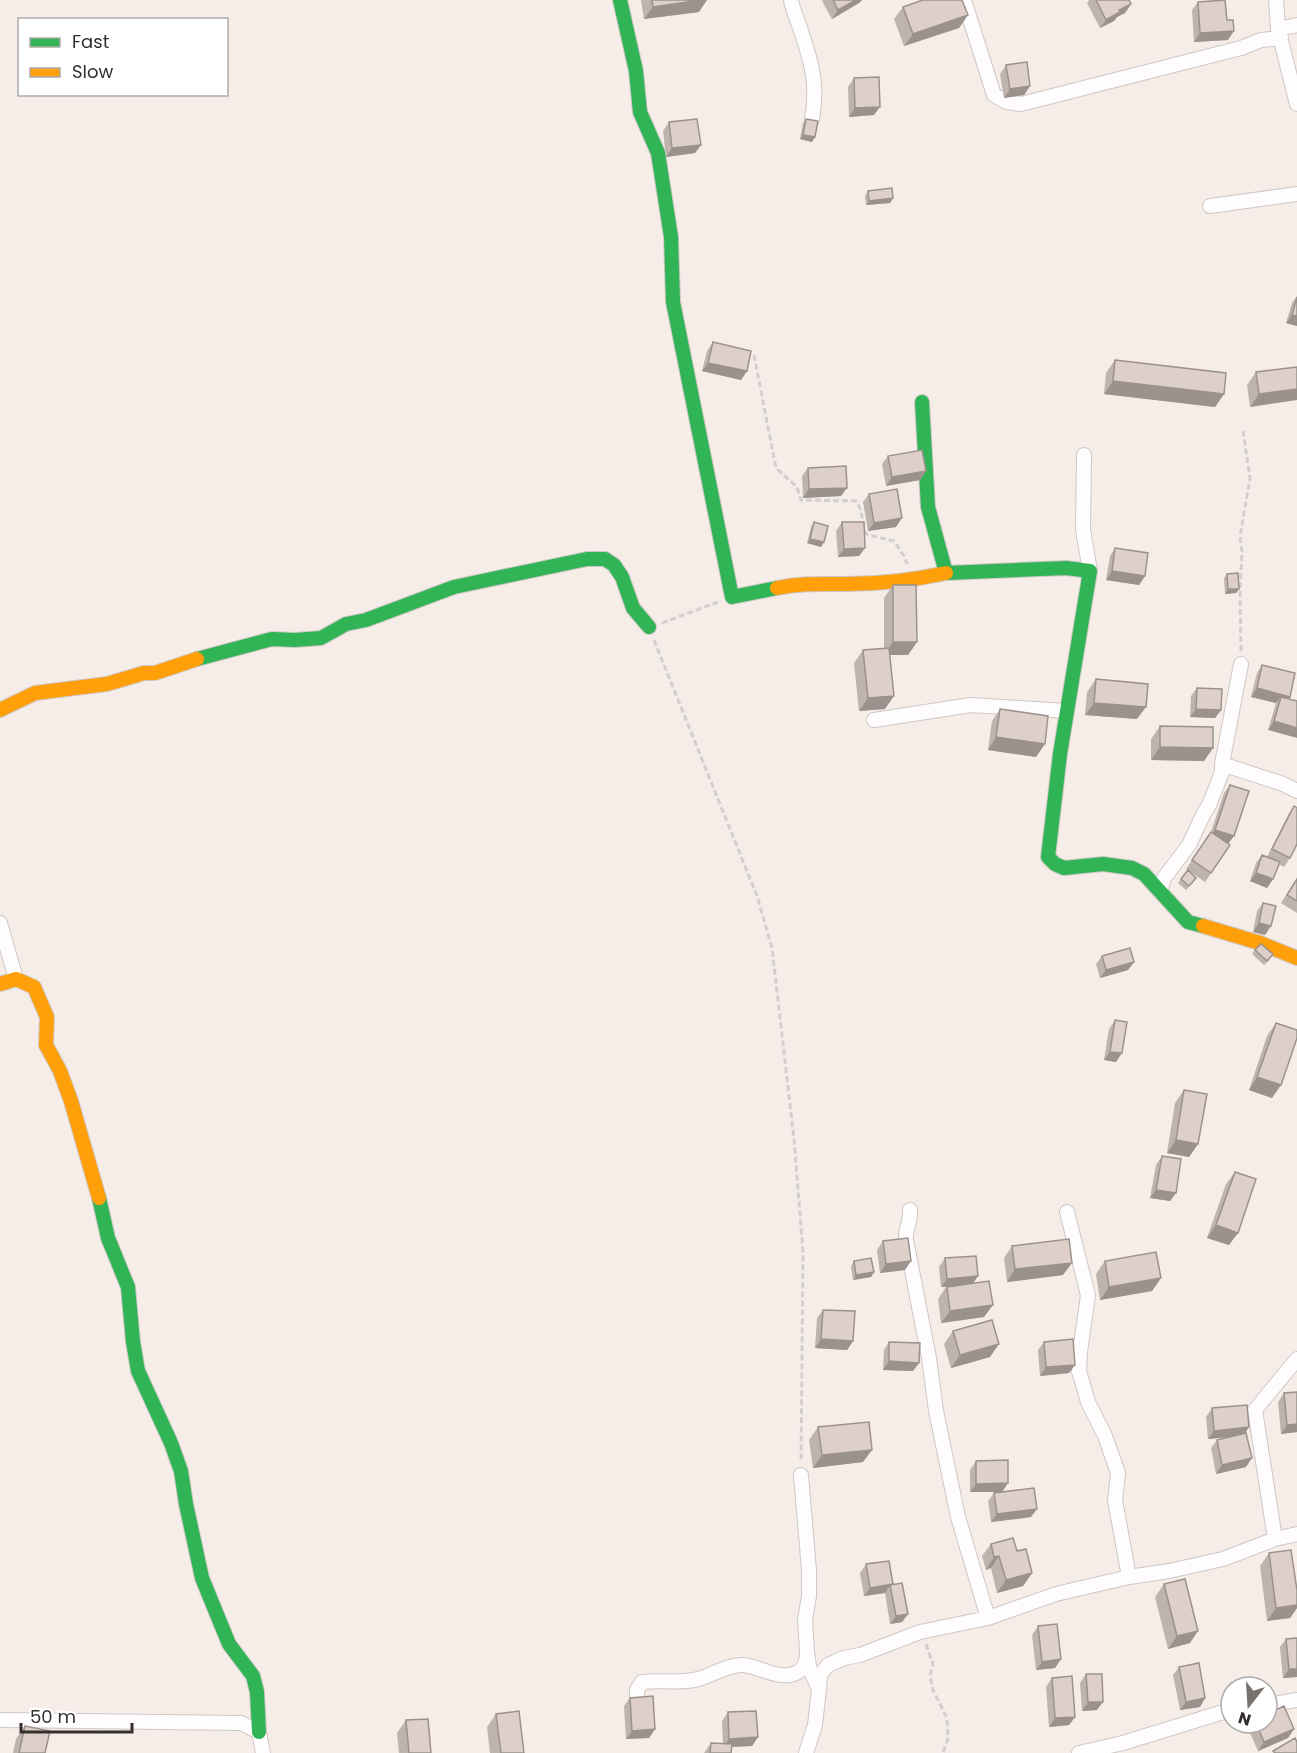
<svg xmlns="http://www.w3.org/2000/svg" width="1297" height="1753" viewBox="0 0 1297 1753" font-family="Poppins,sans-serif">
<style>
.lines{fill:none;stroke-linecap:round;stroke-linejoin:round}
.street-casing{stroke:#cec8c5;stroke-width:16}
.fast-casing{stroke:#cec8c5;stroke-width:16}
.slow-casing{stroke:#cec8c5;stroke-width:16}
.path{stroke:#d2d0ce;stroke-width:3;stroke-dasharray:6 3;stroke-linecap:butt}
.street{stroke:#fefcfc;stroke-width:14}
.fast{stroke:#30b455;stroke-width:14}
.slow{stroke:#ff9f0a;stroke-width:14}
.wall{fill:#bfb3ad}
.shaded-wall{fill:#9b928d}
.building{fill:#ded0c9;stroke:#9b928d;stroke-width:1.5}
</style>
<rect width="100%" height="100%" fill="#f6ede9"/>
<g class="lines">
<defs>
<path id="street" d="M 791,0 C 793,11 798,21 801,31 C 812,63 818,86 812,119
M 964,0 L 994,95 L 1007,102 L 1021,104 L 1241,48 L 1261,40 L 1281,38
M 1276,0 L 1278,29
M 1297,25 L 1278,29 L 1297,104
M 1210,206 L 1297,194
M 1084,455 L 1083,530 L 1090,571
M 874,720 L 971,705 L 1067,711
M 1222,764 L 1283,784 L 1297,791
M 1160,892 L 1164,878 L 1189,845 L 1203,815 L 1210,803 L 1222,772 L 1222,764 L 1241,664
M 0,923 L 16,979
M 910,1210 C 911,1221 905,1229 906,1240 L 929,1358 L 936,1411 L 958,1517 L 988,1618
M 1067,1212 L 1088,1295 L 1080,1352 L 1079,1371 L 1088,1402 L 1105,1436 L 1118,1473 L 1115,1500 L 1129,1577
M 801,1475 L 809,1570 L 809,1596 L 805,1620 L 807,1651 L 809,1667 L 819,1689 L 815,1725 L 806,1753
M 1275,1539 L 1255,1410 L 1297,1359
M 819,1689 L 820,1675 L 828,1665 L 844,1658 L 860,1655 L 920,1632 L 988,1618 L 1056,1594 L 1129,1577 L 1169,1571 L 1223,1559 L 1275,1539 L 1297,1534
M 637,1699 L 637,1690 L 642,1682 C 659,1680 677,1683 694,1680 C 710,1677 727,1664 743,1665 C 759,1666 781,1682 798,1672 C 804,1669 806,1662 807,1656
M 1267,1705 L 1297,1700
M 0,1720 L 241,1723 L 259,1732 L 263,1753
M 1079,1753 L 1123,1743 L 1220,1713 L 1231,1711"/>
<path id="fast" d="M 620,0 L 636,71 L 640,112 L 658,153 L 671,237 L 673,302 L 732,597 L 777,588
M 922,402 L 928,507 L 946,573 L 1066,568 L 1090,571 L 1060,754 L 1048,857 L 1055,864 L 1064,868 L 1103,864 L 1132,868 L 1144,874 L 1188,922 L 1203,926
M 197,659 L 272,639 L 295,640 L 321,638 L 346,624 L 366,620 L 454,587 L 587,559 L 605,559 L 614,565 L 622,577 L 633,608 L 649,627
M 99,1198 L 108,1238 L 128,1287 L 133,1342 L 138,1371 L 171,1443 L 181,1471 L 186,1504 L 202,1578 L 229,1644 L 253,1676 L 257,1692 L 259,1732"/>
<path id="slow" d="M 777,588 C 802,583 822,584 847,584 C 880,584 914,580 946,573
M 0,710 L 35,693 L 107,684 L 144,673 L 155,673 L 197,659
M 1203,926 L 1260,943 L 1297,958
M 0,984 L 16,979 L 34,987 L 47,1017 L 46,1045 L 60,1071 L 71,1101 L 99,1198"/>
</defs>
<use href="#street" class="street-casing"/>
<use href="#fast" class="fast-casing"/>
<use href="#slow" class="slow-casing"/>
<path class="path" d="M 754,355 L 776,468 L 797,487 L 801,500 L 856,501 L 861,510 L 863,525
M 864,531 L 868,535 L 894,541 L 904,556 L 907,564
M 662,623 L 718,602
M 654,640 L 757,896 L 772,948 L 794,1139 L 803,1252 L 801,1462
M 1241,651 L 1240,589 L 1242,552 L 1240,537 L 1250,478 L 1243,431
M 926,1644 L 933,1664 L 930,1676 L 933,1690 L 947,1718 L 948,1738 L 943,1753"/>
<use href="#street" class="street"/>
<use href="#fast" class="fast"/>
<use href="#slow" class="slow"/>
</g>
<path class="wall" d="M 641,0 L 701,0 L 699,12 L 644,19 Z
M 823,0 L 862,0 L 859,3 L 832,19 L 822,1 Z
M 1089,0 L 1129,0 L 1131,4 L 1125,13 L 1117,17 L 1114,21 L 1100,28 L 1087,3 Z
M 1198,2 L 1228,40 L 1194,42 L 1192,10 Z
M 903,7 L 968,15 L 959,28 L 904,46 L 894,19 Z
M 1006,65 L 1030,86 L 1024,95 L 1004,98 L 1000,74 Z
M 854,78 L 874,115 L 849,117 L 848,87 Z
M 806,119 L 812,142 L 800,139 L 803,123 Z
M 669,122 L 701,145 L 695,153 L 666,157 L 663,131 Z
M 868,191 L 893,198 L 890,203 L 866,205 L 865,196 Z
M 1297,296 L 1297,326 L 1286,323 L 1292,303 Z
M 713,342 L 747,371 L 741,380 L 702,371 L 707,351 Z
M 1115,360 L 1224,394 L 1215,407 L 1104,394 L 1106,373 Z
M 1297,367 L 1250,407 L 1247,385 L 1256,372 Z
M 888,456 L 926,471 L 920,480 L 886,486 L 882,464 Z
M 808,468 L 841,496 L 803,498 L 802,476 Z
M 869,494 L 896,527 L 868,531 L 863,502 Z
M 814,522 L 824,542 L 821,547 L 807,543 L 811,527 Z
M 842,522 L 865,548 L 859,556 L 838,557 L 836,531 Z
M 1115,548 L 1145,576 L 1139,585 L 1106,580 L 1110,556 Z
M 1227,574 L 1239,589 L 1236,593 L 1225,594 L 1224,578 Z
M 893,585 L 917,642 L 908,655 L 890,655 L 885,709 L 859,711 L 854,663 L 863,650 L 884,648 L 884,598 Z
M 1262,665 L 1290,697 L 1288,699 L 1297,701 L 1268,730 L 1276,703 L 1251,697 L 1257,673 Z
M 1096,679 L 1137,719 L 1085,715 L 1087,692 Z
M 1197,688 L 1221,710 L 1215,718 L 1190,717 L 1191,696 Z
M 1000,709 L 1036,757 L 988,750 L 992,721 Z
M 1160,726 L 1213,748 L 1204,761 L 1151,760 L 1151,739 Z
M 1230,785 L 1229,844 L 1230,845 L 1205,882 L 1186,869 L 1211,832 L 1224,793 Z
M 1294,806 L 1290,858 L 1284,867 L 1279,864 L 1273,879 L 1267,888 L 1250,881 L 1256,863 L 1262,855 L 1267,857 L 1288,815 Z
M 1297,878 L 1297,913 L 1281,903 Z
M 1181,879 L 1193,882 L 1186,890 L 1178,883 Z
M 1263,903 L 1265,935 L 1253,932 L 1257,911 Z
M 1255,950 L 1270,959 L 1264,965 L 1252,954 Z
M 1102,956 L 1134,962 L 1128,970 L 1100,978 L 1096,964 Z
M 1115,1020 L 1116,1062 L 1104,1060 L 1109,1029 Z
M 1276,1023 L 1272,1098 L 1249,1090 L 1267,1036 Z
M 1184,1090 L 1198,1144 L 1189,1157 L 1167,1153 L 1175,1103 Z
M 1162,1156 L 1176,1193 L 1170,1201 L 1150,1198 L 1156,1165 Z
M 1235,1172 L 1229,1245 L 1207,1238 L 1226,1184 Z
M 883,1241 L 905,1270 L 880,1273 L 877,1250 Z
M 1012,1246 L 1063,1275 L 1007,1282 L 1004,1258 Z
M 945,1258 L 974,1283 L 984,1317 L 941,1323 L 938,1299 L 946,1287 L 941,1287 L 939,1267 Z
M 854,1261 L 874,1272 L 871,1277 L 853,1280 L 851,1266 Z
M 1105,1261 L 1161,1278 L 1152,1291 L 1100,1300 L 1096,1274 Z
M 823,1310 L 853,1341 L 847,1350 L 815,1348 L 817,1318 Z
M 953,1331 L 990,1357 L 951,1368 L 944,1344 Z
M 889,1342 L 913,1371 L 883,1370 L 884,1350 Z
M 1044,1342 L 1075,1365 L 1069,1373 L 1040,1376 L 1038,1350 Z
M 1284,1393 L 1297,1432 L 1281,1434 L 1278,1402 Z
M 1212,1408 L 1249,1427 L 1244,1434 L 1246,1467 L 1216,1474 L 1211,1448 L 1217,1440 L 1228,1437 L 1208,1439 L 1206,1417 Z
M 818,1427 L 863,1462 L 813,1468 L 809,1440 Z
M 976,1461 L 1008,1483 L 1002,1492 L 970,1492 L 970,1470 Z
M 994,1493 L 1031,1517 L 991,1522 L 988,1501 Z
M 991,1544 L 1017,1551 L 1032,1573 L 1023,1586 L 997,1593 L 991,1568 L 986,1570 L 982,1556 Z
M 1269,1553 L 1297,1590 L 1297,1608 L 1290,1618 L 1267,1621 L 1260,1566 Z
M 866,1564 L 893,1584 L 908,1614 L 902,1622 L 890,1624 L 885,1593 L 864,1596 L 860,1573 Z
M 1164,1584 L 1190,1643 L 1168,1649 L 1155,1597 Z
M 1038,1626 L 1061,1659 L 1055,1668 L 1036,1670 L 1032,1635 Z
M 1297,1638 L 1297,1677 L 1283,1678 L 1280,1647 L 1286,1639 Z
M 1179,1667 L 1205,1698 L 1200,1707 L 1180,1710 L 1173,1675 Z
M 1086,1674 L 1097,1710 L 1082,1711 L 1080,1683 Z
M 1052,1678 L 1075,1717 L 1069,1725 L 1049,1727 L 1046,1687 Z
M 630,1698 L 655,1729 L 649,1738 L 626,1739 L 624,1706 Z
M 728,1712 L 758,1737 L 752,1746 L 732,1747 L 731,1753 L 704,1753 L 711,1743 L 723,1744 L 722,1721 Z
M 496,1714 L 524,1753 L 490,1753 L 487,1727 Z
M 406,1720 L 431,1753 L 399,1753 L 397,1733 Z
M 1252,1723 L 1267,1723 L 1294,1729 L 1288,1738 L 1258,1751 L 1248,1728 Z
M 25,1726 L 45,1753 L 13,1753 L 16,1739 Z"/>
<path class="shaded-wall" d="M 701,0 L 707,0 L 699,12 L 644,19 L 653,7 Z
M 856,0 L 862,0 L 859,3 L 832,19 L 838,10 Z
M 1131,4 L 1125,13 L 1117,17 L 1114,21 L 1100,28 L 1106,20 L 1119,10 Z
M 968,15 L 959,28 L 904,46 L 913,34 Z
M 1234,31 L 1228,40 L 1194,42 L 1200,33 Z
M 1030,86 L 1024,95 L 1004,98 L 1010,89 Z
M 880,107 L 874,115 L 849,117 L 855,108 Z
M 803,135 L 815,137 L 812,142 L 800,139 Z
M 701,145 L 695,153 L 666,157 L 672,148 Z
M 893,198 L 890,203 L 866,205 L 869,201 Z
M 1292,315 L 1297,316 L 1297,326 L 1286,323 Z
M 708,363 L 747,371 L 741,380 L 702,371 Z
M 1113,381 L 1224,394 L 1215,407 L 1104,394 Z
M 1297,389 L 1297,400 L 1250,407 L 1259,394 Z
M 926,471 L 920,480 L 886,486 L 892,477 Z
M 847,488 L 841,496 L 803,498 L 809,489 Z
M 902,518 L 896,527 L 868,531 L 874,523 Z
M 810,539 L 824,542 L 821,547 L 807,543 Z
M 865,548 L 859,556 L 838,557 L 844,549 Z
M 1112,571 L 1145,576 L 1139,585 L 1106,580 Z
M 1228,589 L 1239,589 L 1236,593 L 1225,594 Z
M 893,642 L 917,642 L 908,655 L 884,655 Z
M 1257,688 L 1290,697 L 1284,705 L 1281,697 L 1276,703 L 1251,697 Z
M 894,696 L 885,709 L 859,711 L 868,698 Z
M 1094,703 L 1146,707 L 1137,719 L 1085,715 Z
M 1196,709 L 1221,710 L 1215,718 L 1190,717 Z
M 1274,721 L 1297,728 L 1297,738 L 1268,730 Z
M 996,737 L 1045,744 L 1036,757 L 988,750 Z
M 1160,747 L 1213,748 L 1204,761 L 1151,760 Z
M 1215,830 L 1234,836 L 1228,844 L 1209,838 Z
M 1256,873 L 1273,879 L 1267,888 L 1250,881 Z
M 1259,923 L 1271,926 L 1265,935 L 1253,932 Z
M 1134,962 L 1128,970 L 1100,978 L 1106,970 Z
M 1110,1052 L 1122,1053 L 1116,1062 L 1104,1060 Z
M 1257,1077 L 1281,1085 L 1272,1098 L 1249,1090 Z
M 1176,1140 L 1198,1144 L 1189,1157 L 1167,1153 Z
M 1156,1190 L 1176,1193 L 1170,1201 L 1150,1198 Z
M 1216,1225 L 1238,1233 L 1229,1245 L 1207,1238 Z
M 911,1261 L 905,1270 L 880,1273 L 886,1264 Z
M 1072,1263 L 1063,1275 L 1007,1282 L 1015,1269 Z
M 874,1272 L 871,1277 L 853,1280 L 856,1275 Z
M 978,1276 L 972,1285 L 941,1287 L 947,1279 Z
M 1161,1278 L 1152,1291 L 1100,1300 L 1109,1287 Z
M 993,1305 L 984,1317 L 941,1323 L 950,1311 Z
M 821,1339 L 853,1341 L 847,1350 L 815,1348 Z
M 999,1344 L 990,1357 L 951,1368 L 960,1355 Z
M 889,1361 L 919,1363 L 913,1371 L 883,1370 Z
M 1075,1365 L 1069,1373 L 1040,1376 L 1046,1367 Z
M 1297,1424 L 1297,1432 L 1281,1434 L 1287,1425 Z
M 1249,1427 L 1243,1436 L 1208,1439 L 1214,1431 Z
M 872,1450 L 863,1462 L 813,1468 L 822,1455 Z
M 1252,1458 L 1246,1467 L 1216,1474 L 1222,1465 Z
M 1008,1483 L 1002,1492 L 970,1492 L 976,1484 Z
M 1037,1509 L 1031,1517 L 991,1522 L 997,1514 Z
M 999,1556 L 991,1568 L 986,1570 L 994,1557 Z
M 1032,1573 L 1023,1586 L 997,1593 L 1006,1580 Z
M 890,1585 L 885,1593 L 864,1596 L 870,1588 Z
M 1297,1605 L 1297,1608 L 1290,1618 L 1267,1621 L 1276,1608 Z
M 908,1614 L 902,1622 L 890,1624 L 896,1616 Z
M 1198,1631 L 1190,1643 L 1168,1649 L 1177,1636 Z
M 1061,1659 L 1055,1668 L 1036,1670 L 1042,1662 Z
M 1289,1669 L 1297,1669 L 1297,1677 L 1283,1678 Z
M 1205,1698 L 1200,1707 L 1180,1710 L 1186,1702 Z
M 1088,1702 L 1103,1702 L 1097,1710 L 1082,1711 Z
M 1075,1717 L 1069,1725 L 1049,1727 L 1055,1718 Z
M 655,1729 L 649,1738 L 626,1739 L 632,1731 Z
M 1294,1729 L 1288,1738 L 1258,1751 L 1264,1742 Z
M 758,1737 L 752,1746 L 723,1747 L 729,1739 Z"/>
<path class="building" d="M 652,0 L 701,0 L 653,7 Z
M 833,0 L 856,0 L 838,10 Z
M 923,0 L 962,0 L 968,15 L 913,34 L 903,7 Z
M 1096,0 L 1129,0 L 1131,4 L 1119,10 L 1120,12 L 1106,20 Z
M 1225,0 L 1227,20 L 1233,20 L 1234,31 L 1200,33 L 1198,2 Z
M 1027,62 L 1030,86 L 1010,89 L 1006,65 Z
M 879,77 L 880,107 L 855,108 L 854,78 Z
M 697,119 L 701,145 L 672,148 L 669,122 Z
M 806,119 L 818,121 L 815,137 L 803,135 Z
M 892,188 L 893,198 L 869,201 L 868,191 Z
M 1297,297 L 1297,316 L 1292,315 Z
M 713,342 L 751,351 L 747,371 L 708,363 Z
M 1115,360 L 1226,373 L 1224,394 L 1113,381 Z
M 1297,367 L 1297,389 L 1259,394 L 1256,372 Z
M 922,450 L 926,471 L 892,477 L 888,456 Z
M 846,466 L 847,488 L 809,489 L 808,468 Z
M 897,489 L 902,518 L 874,523 L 869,494 Z
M 814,522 L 828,526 L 824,542 L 810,539 Z
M 842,522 L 864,522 L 865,548 L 844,549 Z
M 1115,548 L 1148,553 L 1145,576 L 1112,571 Z
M 1238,573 L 1239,589 L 1228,589 L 1227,574 Z
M 893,585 L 916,585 L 917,642 L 893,642 Z
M 889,648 L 894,696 L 868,698 L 863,650 Z
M 1262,665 L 1295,673 L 1290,697 L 1257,688 Z
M 1096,679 L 1148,684 L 1146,707 L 1094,703 Z
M 1197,688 L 1222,689 L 1221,710 L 1196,709 Z
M 1281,697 L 1297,701 L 1297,728 L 1274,721 Z
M 1000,709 L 1048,716 L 1045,744 L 996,737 Z
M 1160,726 L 1213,727 L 1213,748 L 1160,747 Z
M 1230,785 L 1249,791 L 1234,836 L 1215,830 Z
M 1294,806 L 1297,808 L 1297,844 L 1290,858 L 1272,849 Z
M 1211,832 L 1230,845 L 1211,873 L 1192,860 Z
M 1262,855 L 1280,862 L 1273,879 L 1256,873 Z
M 1188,870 L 1196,878 L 1189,886 L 1181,879 Z
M 1297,879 L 1297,901 L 1287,895 Z
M 1263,903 L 1276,906 L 1271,926 L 1259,923 Z
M 1261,944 L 1273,954 L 1267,961 L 1255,950 Z
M 1130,948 L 1134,962 L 1106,970 L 1102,956 Z
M 1115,1020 L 1127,1022 L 1122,1053 L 1110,1052 Z
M 1276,1023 L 1297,1030 L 1297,1038 L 1281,1085 L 1257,1077 Z
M 1184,1090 L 1207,1094 L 1198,1144 L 1176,1140 Z
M 1162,1156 L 1181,1159 L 1176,1193 L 1156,1190 Z
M 1235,1172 L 1256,1179 L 1238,1233 L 1216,1225 Z
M 908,1238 L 911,1261 L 886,1264 L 883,1241 Z
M 1069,1239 L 1072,1263 L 1015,1269 L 1012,1246 Z
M 1156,1252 L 1161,1278 L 1109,1287 L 1105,1261 Z
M 976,1256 L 978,1276 L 947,1279 L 945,1258 Z
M 871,1258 L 874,1272 L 856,1275 L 854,1261 Z
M 989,1281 L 993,1305 L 950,1311 L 947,1287 Z
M 823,1310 L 855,1311 L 853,1341 L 821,1339 Z
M 992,1320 L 999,1344 L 960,1355 L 953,1331 Z
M 1073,1339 L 1075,1365 L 1046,1367 L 1044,1342 Z
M 889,1342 L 920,1343 L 919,1363 L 889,1361 Z
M 1297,1392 L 1297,1424 L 1287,1425 L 1284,1393 Z
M 1247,1405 L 1249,1427 L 1214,1431 L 1212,1408 Z
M 869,1422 L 872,1450 L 822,1455 L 818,1427 Z
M 1246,1433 L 1252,1458 L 1222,1465 L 1217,1440 Z
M 1008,1460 L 1008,1483 L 976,1484 L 976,1461 Z
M 1034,1488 L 1037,1509 L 997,1514 L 994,1493 Z
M 1013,1538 L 1017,1551 L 1026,1549 L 1032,1573 L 1006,1580 L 999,1556 L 994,1557 L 991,1544 Z
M 1291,1550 L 1297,1590 L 1297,1605 L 1276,1608 L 1269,1553 Z
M 889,1561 L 893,1584 L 870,1588 L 866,1564 Z
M 1185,1579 L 1198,1631 L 1177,1636 L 1164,1584 Z
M 902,1583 L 908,1614 L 896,1616 L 890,1585 Z
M 1057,1624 L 1061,1659 L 1042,1662 L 1038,1626 Z
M 1297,1638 L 1297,1669 L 1289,1669 L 1286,1639 Z
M 1199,1663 L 1205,1698 L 1186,1702 L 1179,1667 Z
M 1086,1674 L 1102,1674 L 1103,1702 L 1088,1702 Z
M 1072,1676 L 1075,1717 L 1055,1718 L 1052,1678 Z
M 653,1696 L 655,1729 L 632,1731 L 630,1698 Z
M 1284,1706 L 1294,1729 L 1264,1742 L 1256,1723 L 1267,1723 L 1267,1714 Z
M 519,1711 L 524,1753 L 501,1753 L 496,1714 Z
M 756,1711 L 758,1737 L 729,1739 L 728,1712 Z
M 428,1719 L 431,1753 L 409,1753 L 406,1720 Z
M 25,1726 L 50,1731 L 45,1753 L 19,1753 Z
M 1295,1738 L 1297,1742 L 1297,1753 L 1275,1753 L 1273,1751 Z
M 711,1743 L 732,1744 L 731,1753 L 710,1753 Z"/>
<rect x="18" y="18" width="210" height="78" fill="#ffffff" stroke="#aeabab" stroke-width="1.5"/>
<rect x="30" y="38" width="30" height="9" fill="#30b455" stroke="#aeabab" stroke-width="1.5"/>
<text x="72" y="48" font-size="18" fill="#342e2c">Fast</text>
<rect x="30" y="68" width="30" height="9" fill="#ff9f0a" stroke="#aeabab" stroke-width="1.5"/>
<text x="72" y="78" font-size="18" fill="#342e2c">Slow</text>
<g transform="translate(1249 1705) rotate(197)"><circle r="28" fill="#ffffff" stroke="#aeabab" stroke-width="1.5"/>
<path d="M0-4.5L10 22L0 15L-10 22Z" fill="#78716e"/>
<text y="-9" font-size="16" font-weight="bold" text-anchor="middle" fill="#342e2c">N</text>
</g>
<path d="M21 1723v9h111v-9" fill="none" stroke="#342e2c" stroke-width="3"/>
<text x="30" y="1723" font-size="18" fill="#342e2c" stroke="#ffffff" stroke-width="4.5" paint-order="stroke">50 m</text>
</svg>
